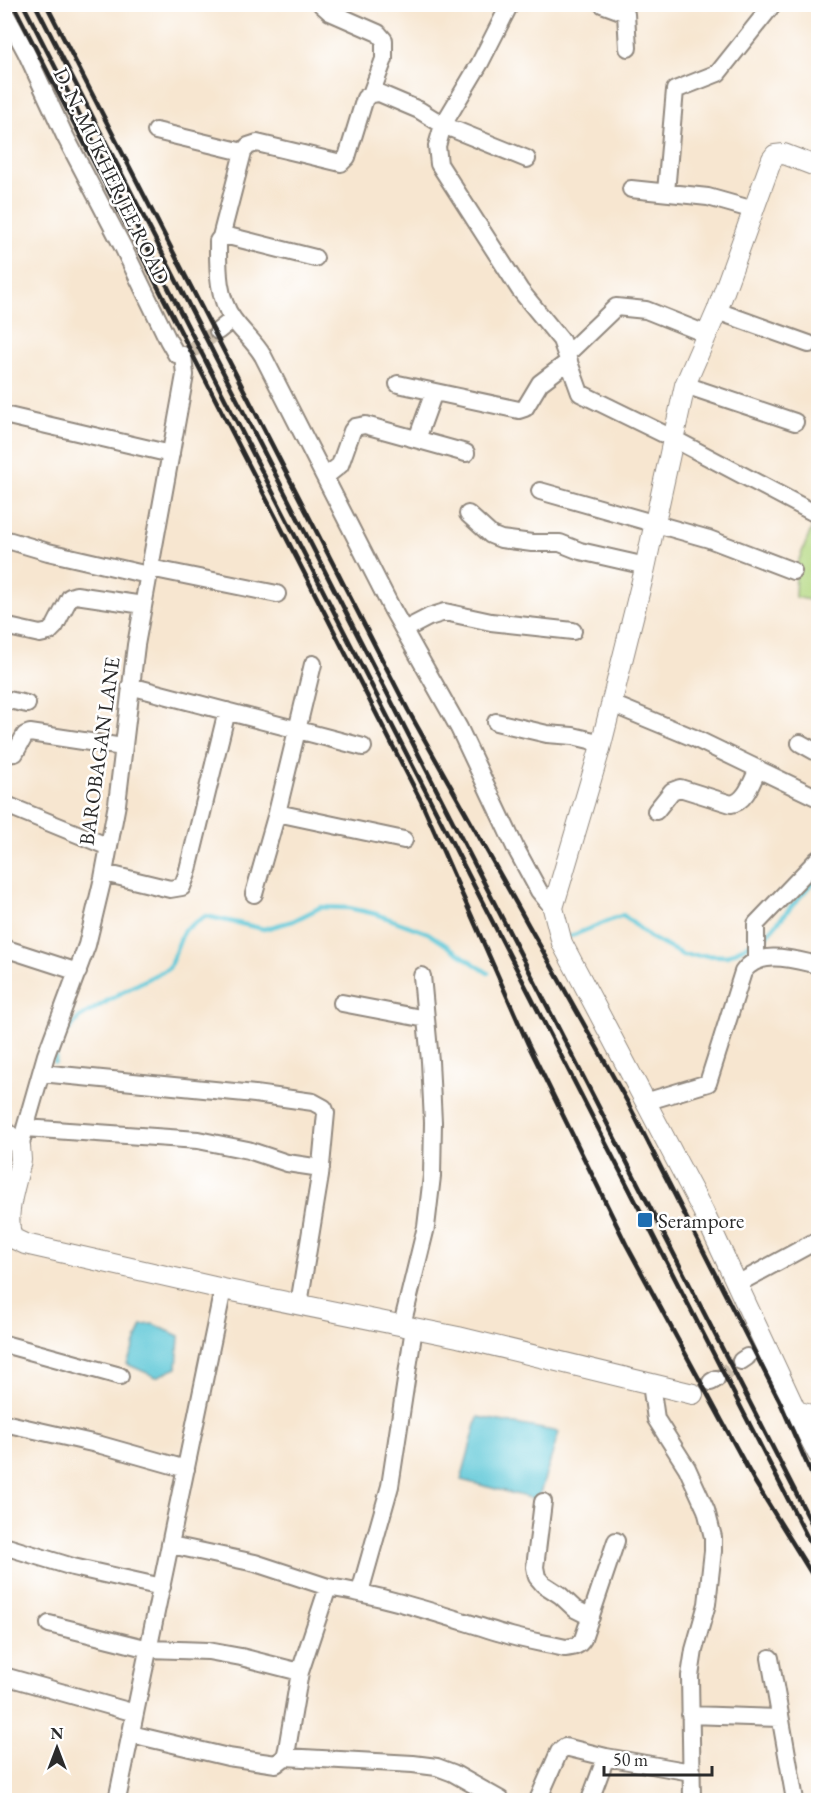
<svg xmlns="http://www.w3.org/2000/svg" width="823" height="1805" viewBox="0 0 823 1805" font-family="'EB Garamond',serif">
<style>
.green{fill:#b4d881;stroke:#708256;stroke-width:1.5}
.water{fill:#5dc7d7;stroke:#447981;stroke-width:1.5}
.lines{fill:none;stroke-linecap:round;stroke-linejoin:round}
.stream{stroke:#5dc7d7;stroke-width:4.5}
.minor-tunnel{stroke:#cec1af;stroke-width:16;stroke-dasharray:16 8;stroke-linecap:butt}
.minor-casing{stroke:#91887e;stroke-width:20}
.tertiary-casing{stroke:#91887e;stroke-width:22}
.minor{stroke:#fff;stroke-width:16}
.tertiary{stroke:#fff;stroke-width:20}
.rail{stroke:#2b2b2b;stroke-width:4.5}
.poi-dot{fill:#1f6fb2;stroke:#fff;stroke-width:2}
.labels{text-anchor:middle;dominant-baseline:central;stroke-width:5;stroke-linejoin:round;paint-order:stroke}
.street-label{font-size:21px;fill:#2b2b2b;stroke:#fff}
.poi-label{font-size:21px;fill:#2b2b2b;stroke:#fff;text-anchor:start}
</style>
<rect width="100%" height="100%" fill="#fff"/>
<filter id="ink" filterUnits="userSpaceOnUse"><feTurbulence type="fractalNoise" baseFrequency=".0167" numOctaves="2"/><feDisplacementMap in="SourceGraphic" scale="12" xChannelSelector="R" yChannelSelector="G"/><feConvolveMatrix kernelMatrix="1 2 1 2 8 2 1 2 1" color-interpolation-filters="sRGB"/></filter>
<filter id="wash" filterUnits="userSpaceOnUse"><feTurbulence type="fractalNoise" baseFrequency=".008" numOctaves="4" result="noise"/><feDisplacementMap in="SourceGraphic" scale="24" xChannelSelector="R" yChannelSelector="G"/><feGaussianBlur stdDeviation="1.35" result="paint"/><feColorMatrix in="noise" values="0 0 0 0 0 0 0 0 0 0 0 0 0 0 0 0 0 1.4 0 .05"/><feComposite in="paint" operator="in"/></filter>
<g filter="url(#wash)">
<rect width="100%" height="100%" fill="#f7e6d0"/>
<path class="green" d="M 817,515 L 818,516 L 818,602 L 795,597 L 796,567 Z"/>
<path class="water" d="M 153,1324 L 179,1336 L 177,1368 L 156,1377 L 127,1364 L 142,1325 Z
M 478,1417 L 559,1432 L 538,1500 L 461,1480 Z"/>
<g class="lines">
<path class="stream" d="M 571,936 L 623,915 L 651,938 L 683,955 L 727,956 L 752,943
M 760,939 L 766,936 L 818,876
M 58,1042 L 79,1018 L 124,991 L 169,968 L 184,930 L 206,916 L 264,929 L 293,921 L 321,907 L 349,908 L 376,914 L 428,933 L 488,973
M 55,1062 L 56,1049"/>
</g>
</g>
<g filter="url(#ink)">
<g class="lines">
<path class="minor-tunnel" d="M 187,354 L 218,331
M 716,1379 L 741,1361"/>
<defs>
<path id="minor" d="M 321,4 L 330,12 L 378,33 L 384,40 L 384,59 L 371,94
M 510,4 L 480,63 L 443,125 L 437,146 L 439,164 L 520,290 L 561,340 L 580,393 L 674,439 L 818,515
M 602,4 L 621,11 L 626,14 L 628,48
M 4,11 L 26,52 L 64,134 L 123,247 L 168,340 L 176,354 L 183,355
M 156,131 L 243,152 L 248,146 L 257,143 L 341,163 L 347,157 L 365,98 L 371,94 L 379,93 L 419,110 L 443,125 L 527,159
M 631,189 L 708,197 L 754,210
M 666,192 L 675,90 L 718,73 L 773,4
M 221,237 L 243,152
M 315,258 L 232,237 L 221,237 L 218,241 C 218,268 217,297 233,319 C 243,333 254,341 263,356 L 392,609 L 459,728 L 515,847 L 539,891 L 553,908
M 717,311 L 809,344
M 218,331 L 233,319
M 567,354 L 616,307 L 646,310 L 706,334
M 398,384 L 519,410 L 525,408 L 540,383 L 569,361
M 685,385 L 795,422
M 4,415 L 171,454
M 417,439 L 434,392
M 325,477 L 340,465 L 352,431 L 355,427 L 365,425 L 466,453
M 540,491 L 709,539 L 793,571
M 468,514 L 491,535 L 501,539 L 532,543 L 560,543 L 580,551 L 646,566
M 4,539 L 48,552 L 148,575
M 150,568 L 277,594
M 4,626 L 40,634 L 49,632 L 55,626 L 70,597 L 76,595 L 143,605
M 404,630 L 429,617 L 445,612 L 491,622 L 573,631
M 130,686 L 363,747
M 4,699 L 27,704
M 612,704 L 694,738 L 818,798
M 496,722 L 547,734 L 573,736 L 602,743
M 800,743 L 818,753
M 4,754 L 15,753 L 25,735 L 30,733 L 123,747
M 4,804 L 109,847
M 656,811 L 672,791 L 680,788 L 731,804 C 746,802 752,781 758,769
M 277,813 L 404,840
M 104,873 L 170,889 L 182,887 L 187,874 L 227,711
M 254,894 L 277,813 L 313,664
M 4,948 L 78,972
M 756,961 L 756,924 L 818,859
M 342,1003 L 426,1019
M 41,1073 L 255,1094 L 313,1102 L 324,1108 L 326,1113 L 320,1176 L 299,1304
M 645,1102 L 708,1083 L 743,972 C 759,948 795,960 818,965
M 25,1128 L 198,1140 L 248,1150 L 287,1163 L 321,1168
M 20,1146 L 46,1055 L 87,945 L 103,878 L 117,804 L 136,645 L 185,375 L 183,355
M 737,1284 L 818,1240
M 402,1325 L 426,1227 L 432,1176 L 433,1122 L 430,1061 L 422,976
M 4,1344 L 120,1376
M 741,1361 L 747,1357
M 711,1382 L 716,1379
M 651,1384 L 656,1419 L 687,1468 L 706,1510 L 713,1537 L 713,1551 L 707,1604 L 694,1650 L 690,1676 L 692,1800
M 4,1423 L 101,1445 L 186,1469
M 543,1502 L 535,1567 L 537,1577 L 543,1584 L 560,1595 L 575,1609 L 591,1617
M 171,1545 L 255,1563 L 328,1587
M 4,1546 L 73,1567 L 162,1587
M 360,1592 L 390,1486 L 414,1328
M 49,1624 L 149,1649 L 208,1651 L 241,1657 L 300,1672 L 328,1587 C 392,1597 450,1618 511,1636 C 529,1641 548,1644 565,1648 C 574,1647 579,1646 583,1639 L 616,1541
M 770,1658 L 795,1800
M 4,1676 L 135,1713
M 690,1715 L 780,1718
M 131,1734 L 228,1757 L 276,1764 L 285,1757 L 287,1749 L 300,1672
M 285,1757 L 413,1764 L 437,1767 L 453,1773 L 501,1800
M 117,1800 L 223,1289
M 538,1800 L 559,1752 L 565,1747 L 606,1757 L 691,1772
M 590,1800 L 606,1757"/>
<path id="tertiary" d="M 818,167 L 784,154 L 775,155 L 772,159 L 717,311 L 685,385 L 643,577 L 600,749 L 553,908 L 562,943 L 703,1211 L 796,1411 L 818,1417
M 4,1131 L 20,1146 L 21,1160 C 16,1185 4,1213 12,1238 L 25,1244 L 223,1289 L 458,1337 L 693,1394
M 796,1411 L 818,1454"/>
</defs>
<use href="#minor" class="minor-casing"/>
<use href="#tertiary" class="tertiary-casing"/>
<use href="#minor" class="minor"/>
<use href="#tertiary" class="tertiary"/>
<path class="rail" d="M 13,4 L 421,801 L 528,1044 L 626,1244 L 755,1482 L 818,1584
M 23,4 L 818,1558
M 35,4 L 818,1536
M 46,4 L 408,710 L 628,1103 L 780,1402 L 818,1489"/>
</g>
</g>
<rect class="poi-dot" x="637" y="1212" width="16" height="16" rx="3"/>
<g class="labels">
<g class="street-label">
<text transform="translate(112 176) rotate(64)">D. N. MUKHERJEE ROAD</text>
<text transform="translate(99 751) rotate(-82)">BAROBAGAN LANE</text>
</g>
<g class="poi-label">
<text x="658" y="1220">Serampore</text>
</g>
</g>
<rect width="823" height="1805" fill="none" stroke="#fff" stroke-width="24"/>
<g transform="translate(57 1748)" stroke="#ffffff" stroke-width="4.5" paint-order="stroke">
<path d="M0-4.5L10 22L0 15L-10 22Z" fill="#2b2b2b"/>
<text y="-9" font-size="16" font-weight="bold" text-anchor="middle" fill="#2b2b2b">N</text>
</g>
<path d="M604 1766v9h108v-9" fill="none" stroke="#2b2b2b" stroke-width="3"/>
<text x="613" y="1766" font-size="18" fill="#2b2b2b" stroke="#ffffff" stroke-width="4.5" paint-order="stroke">50 m</text>
</svg>
